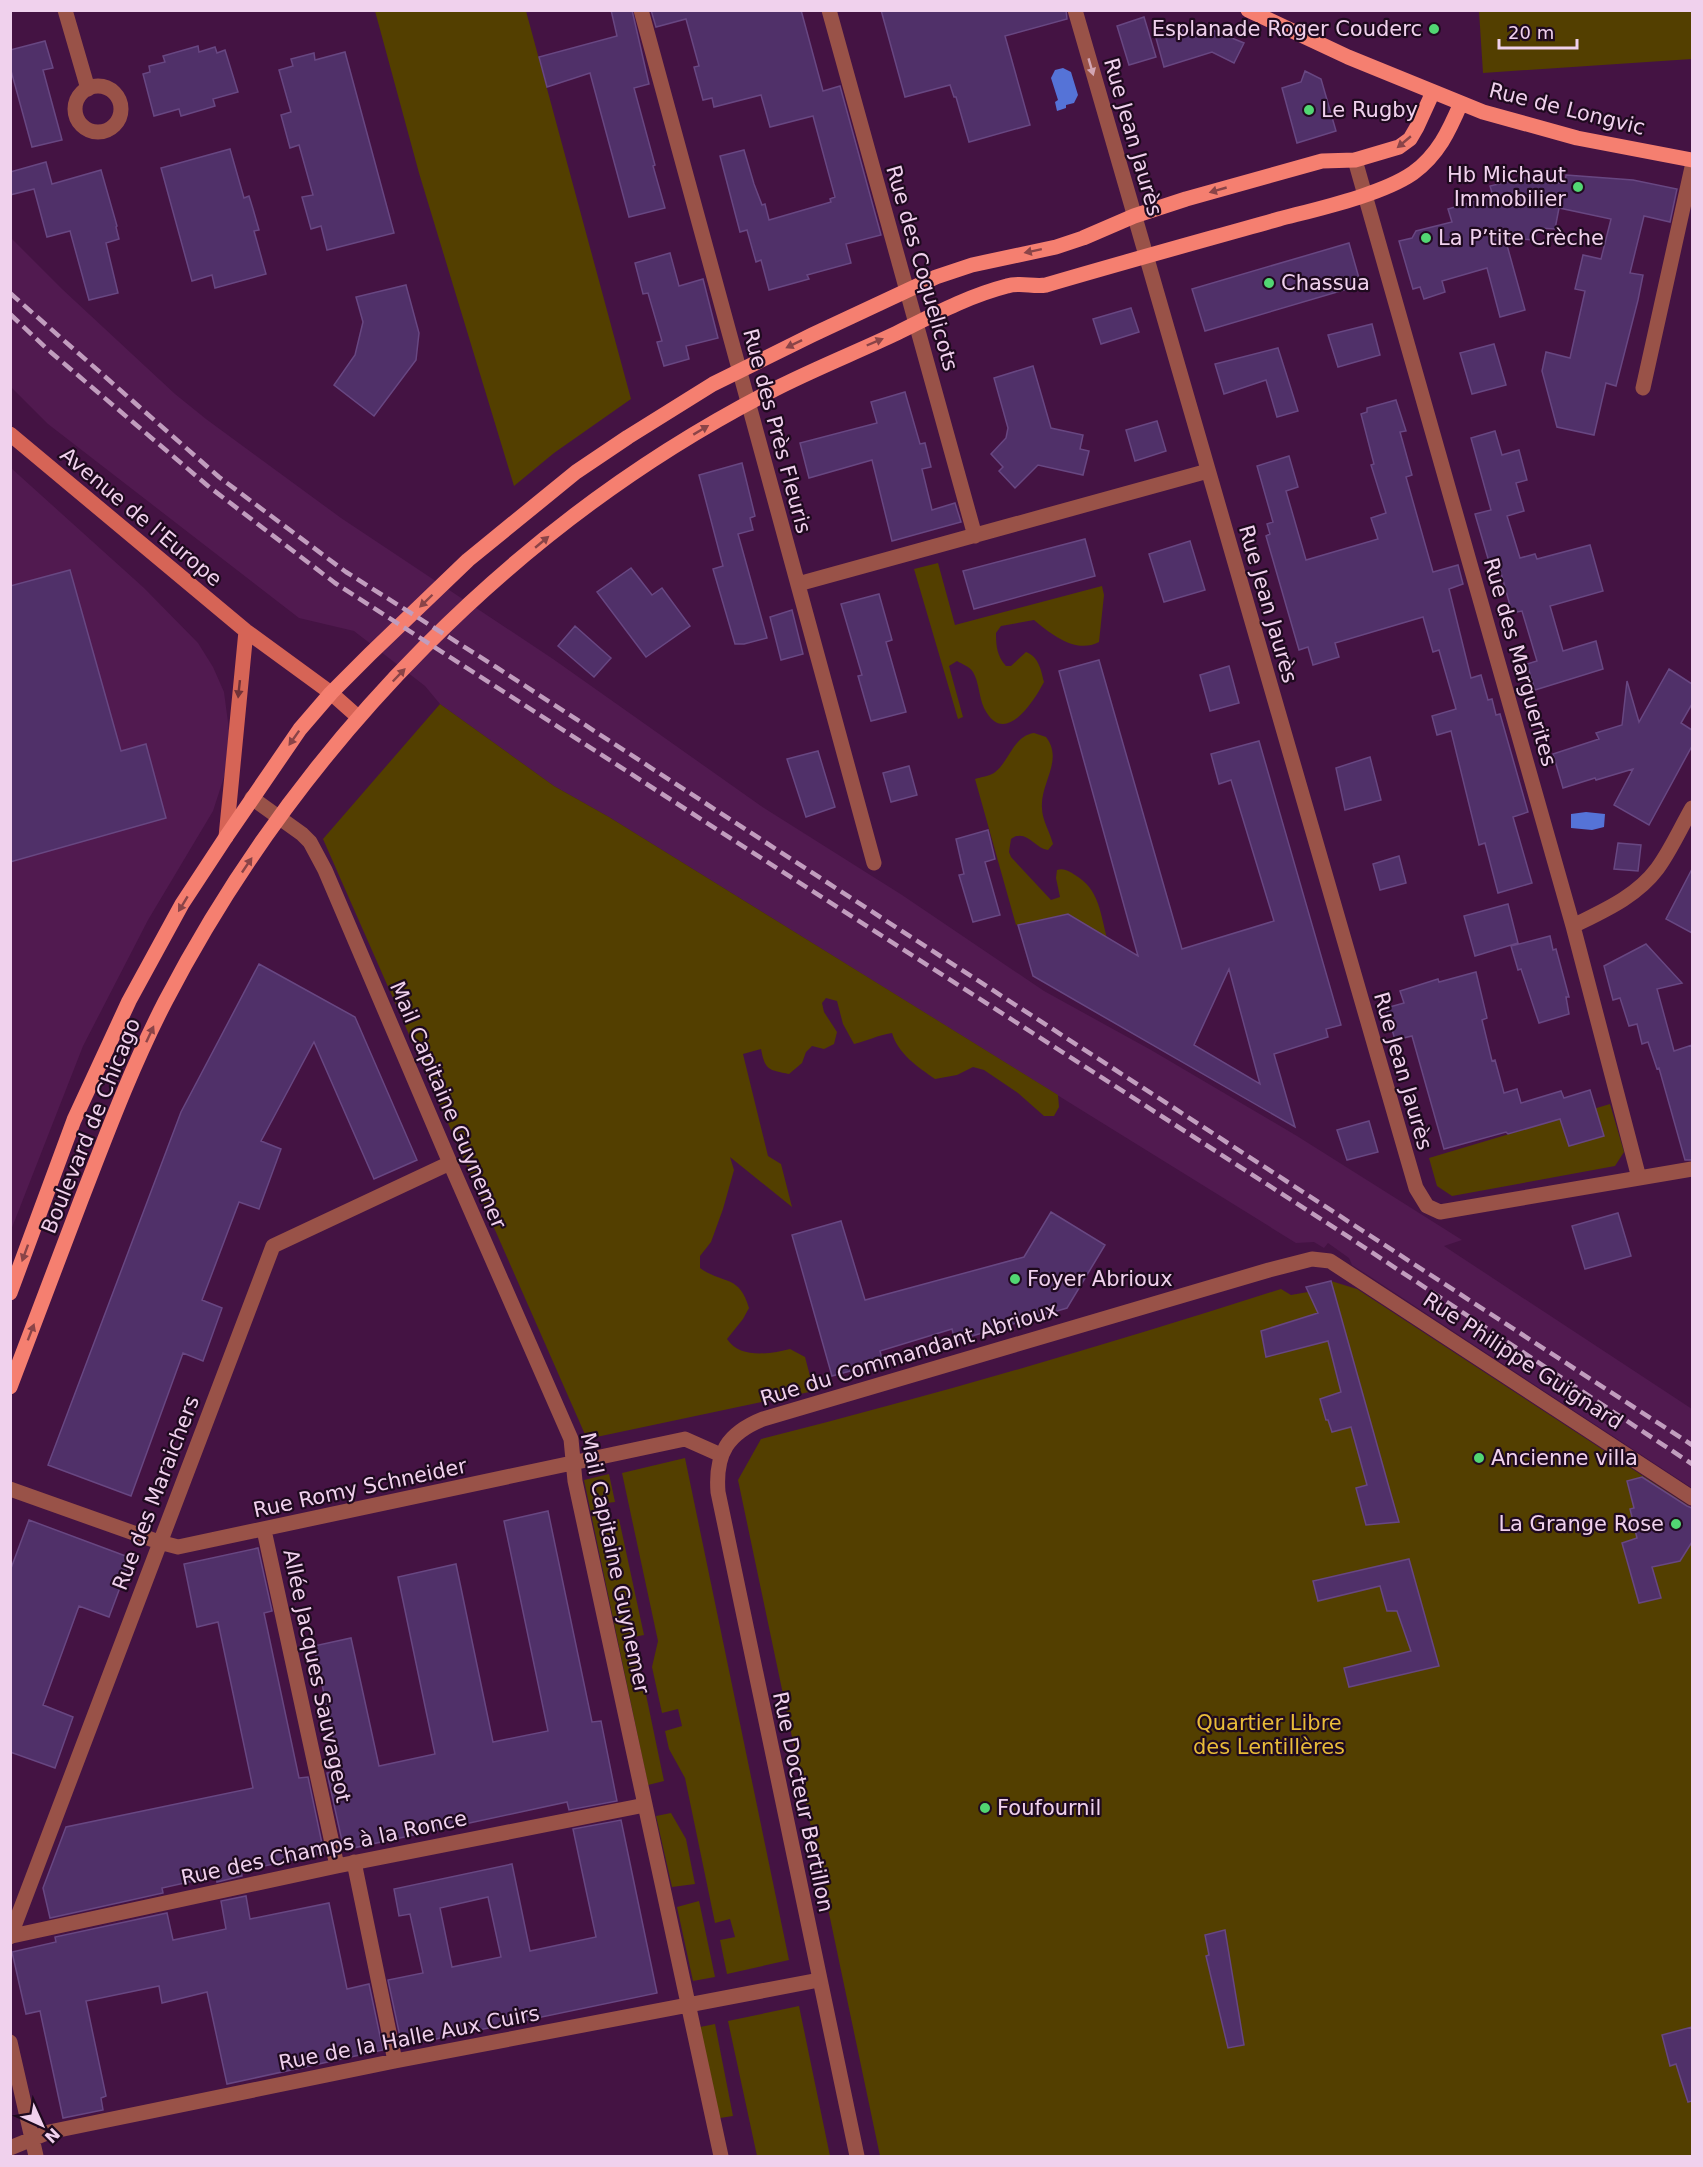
<svg xmlns="http://www.w3.org/2000/svg" width="1703" height="2167" viewBox="0 0 1703 2167" font-family="'DejaVu Sans',sans-serif">
<style>
.built{fill:#511a50}
.green{fill:#533f00}
.water{fill:#5573d7}
.building{fill:#503069;stroke:#684782;stroke-width:1.5;fill-rule:evenodd}
.lines{fill:none;stroke-linecap:round;stroke-linejoin:round}
.minor{stroke:#995248;stroke-width:15}
.secondary{stroke:#d66456;stroke-width:15}
.primary{stroke:#f57f70;stroke-width:15}
.rail{stroke:#c19dbe;stroke-width:4.5;stroke-dasharray:12 6;stroke-linecap:butt}
.oneway{fill:#d2a5b3}
.oneway2{fill:#8a4448}
.oneway3{fill:#713238}
.poi-dot{fill:#52d673;stroke:#1f0a1f;stroke-width:2}
.labels{text-anchor:middle;dominant-baseline:central;stroke-width:4.5;stroke-linejoin:round;paint-order:stroke}
.poi-label{font-size:21px;fill:#f0d1ed;stroke:#1f0a1f;text-anchor:start}
.street-label{font-size:21px;fill:#f0d1ed;stroke:#1f0a1f}
.park-label{font-size:21px;fill:#e9bc39;stroke:#1f0a1f}
</style>
<rect width="100%" height="100%" fill="#441343"/>
<path class="built" d="M 10,237 L 62,289 L 175,394 L 206,419 L 341,518 L 553,659 L 761,806 L 902,895 L 1044,991 L 1151,1050 L 1297,1136 L 1462,1240 L 1444,1246 L 1692,1409 L 1692,1488 L 1363,1272 L 1352,1265 L 1349,1258 L 1328,1243 L 1324,1248 L 1314,1242 L 1296,1243 L 609,817 L 554,786 L 440,704 L 425,686 L 354,631 L 299,618 L 48,424 L 11,387 Z
M 11,468 L 144,588 L 198,643 L 213,667 L 224,692 L 229,730 L 225,774 L 213,811 L 148,920 L 83,1046 L 11,1230 Z"/>
<path class="green" d="M 375,11 L 526,11 L 631,399 L 554,453 L 514,486 L 419,173 Z
M 1479,11 L 1692,11 L 1692,59 L 1483,73 Z
M 938,563 L 955,625 L 1102,586 L 1104,595 L 1099,642 C 1076,654 1052,635 1034,620 L 1001,626 L 996,633 C 996,646 997,656 1006,666 L 1011,666 L 1026,652 C 1039,657 1041,670 1044,682 C 1033,703 1004,748 984,708 C 979,697 979,682 973,672 C 970,667 962,664 957,661 L 949,666 L 963,717 L 958,719 L 914,569 Z
M 440,704 L 554,786 L 609,817 L 1058,1095 L 1059,1107 L 1054,1116 L 1044,1116 L 1018,1093 L 984,1070 L 973,1067 L 957,1075 L 935,1079 C 918,1067 898,1054 892,1033 C 878,1035 867,1041 854,1044 L 843,1024 L 837,1001 L 826,998 L 822,1003 L 824,1012 L 837,1032 L 834,1044 L 824,1049 L 812,1046 L 806,1052 L 802,1063 L 789,1074 C 768,1070 765,1070 761,1049 L 743,1054 L 768,1156 L 781,1164 L 792,1207 L 730,1157 L 734,1170 L 723,1209 L 711,1242 L 700,1256 L 700,1268 C 724,1285 739,1274 749,1308 L 743,1319 L 727,1339 C 740,1359 770,1354 790,1349 L 805,1357 L 814,1391 L 587,1439 L 323,839 Z
M 1034,733 L 1046,737 C 1064,760 1040,783 1042,808 C 1042,820 1050,832 1053,844 L 1048,850 C 1034,848 1026,828 1011,839 L 1009,852 L 1011,857 L 1051,900 L 1060,897 L 1056,878 L 1057,870 C 1064,868 1069,871 1075,875 C 1099,889 1100,912 1107,938 L 1068,914 L 1016,925 L 975,779 C 981,777 989,776 994,773 C 1010,761 1013,736 1034,733 Z
M 1610,1104 L 1624,1152 L 1615,1166 L 1452,1196 L 1437,1186 L 1429,1158 Z
M 1331,1281 L 1357,1289 L 1692,1508 L 1692,2156 L 880,2156 L 738,1480 L 761,1439 C 936,1395 1109,1344 1281,1289 L 1291,1295 L 1308,1292 L 1312,1285 Z
M 685,1458 L 789,1960 L 727,1974 L 720,1940 L 735,1937 L 730,1919 L 715,1923 L 685,1778 L 669,1749 L 665,1731 L 682,1726 L 678,1709 L 662,1713 L 652,1667 L 658,1641 L 622,1473 Z
M 609,1474 L 615,1502 L 599,1504 L 603,1521 L 619,1519 L 644,1635 L 634,1637 L 664,1781 L 648,1785 L 584,1480 Z
M 671,1813 L 686,1839 L 695,1884 L 672,1887 L 656,1816 Z
M 699,1901 L 715,1977 L 693,1981 L 677,1907 Z
M 799,2006 L 830,2156 L 757,2156 L 728,2021 Z
M 715,2024 L 733,2116 L 720,2118 L 700,2027 Z"/>
<path class="water" d="M 1063,68 L 1071,72 L 1078,95 L 1074,103 L 1066,105 L 1066,108 L 1057,111 L 1055,102 L 1058,100 L 1051,78 L 1055,70 Z
M 1586,812 L 1605,814 L 1604,827 L 1592,830 L 1571,828 L 1571,814 Z"/>
<path class="building" d="M 611,10 L 632,10 L 649,84 L 634,88 L 655,165 L 653,166 L 665,208 L 629,217 L 590,73 L 547,87 L 539,57 L 617,36 Z
M 651,10 L 801,10 L 823,91 L 840,86 L 881,235 L 846,244 L 851,263 L 807,275 L 809,279 L 769,290 L 761,260 L 756,262 L 747,230 L 740,232 L 720,156 L 744,150 L 754,184 L 762,205 L 765,204 L 769,220 L 831,202 L 830,199 L 835,197 L 813,116 L 770,127 L 761,95 L 714,107 L 712,98 L 703,100 L 694,67 L 699,66 L 686,19 L 656,27 Z
M 881,10 L 1066,10 L 1067,19 L 1005,36 L 1030,125 L 969,142 L 956,97 L 954,97 L 950,85 L 905,97 Z
M 1144,17 L 1156,57 L 1129,65 L 1117,26 Z
M 1200,25 L 1244,43 L 1234,63 L 1212,52 L 1164,67 L 1156,38 Z
M 45,41 L 53,68 L 43,70 L 62,140 L 32,147 L 10,67 L 10,50 Z
M 198,46 L 199,52 L 215,47 L 217,53 L 225,50 L 238,92 L 213,99 L 215,106 L 205,109 L 181,116 L 179,109 L 154,116 L 143,74 L 150,72 L 149,66 L 165,62 L 163,56 Z
M 345,52 L 394,233 L 327,250 L 321,226 L 311,229 L 302,197 L 313,195 L 299,145 L 290,148 L 281,115 L 291,112 L 279,70 L 293,66 L 291,59 L 314,53 L 315,60 Z
M 1305,71 L 1321,79 L 1336,131 L 1297,143 L 1282,88 L 1301,82 Z
M 230,149 L 244,198 L 249,196 L 253,209 L 259,230 L 254,231 L 266,274 L 215,288 L 212,275 L 192,281 L 161,168 Z
M 46,162 L 52,184 L 101,170 L 117,226 L 116,227 L 119,239 L 106,243 L 118,293 L 89,300 L 70,231 L 47,237 L 34,189 L 10,195 L 10,172 Z
M 1566,175 L 1633,180 L 1677,189 L 1670,222 L 1644,216 L 1630,273 L 1643,275 L 1638,300 L 1616,386 L 1606,383 L 1594,435 L 1557,427 L 1542,371 L 1546,352 L 1570,358 L 1585,291 L 1575,289 L 1583,255 L 1601,259 L 1611,219 L 1559,208 L 1555,229 L 1540,228 L 1533,240 L 1505,238 L 1525,310 L 1500,317 L 1487,268 L 1442,281 L 1445,292 L 1424,299 L 1420,287 L 1413,289 L 1399,241 L 1412,238 L 1416,231 L 1452,222 L 1448,209 L 1493,196 L 1490,186 L 1528,177 L 1565,184 Z
M 1349,243 L 1361,285 L 1205,331 L 1192,289 Z
M 670,253 L 679,286 L 703,279 L 718,338 L 686,346 L 689,359 L 664,366 L 657,342 L 662,341 L 648,293 L 643,294 L 635,263 Z
M 406,285 L 419,333 L 416,360 L 374,416 L 334,385 L 355,355 L 363,322 L 356,297 Z
M 1131,308 L 1139,332 L 1101,344 L 1093,319 Z
M 1372,324 L 1380,355 L 1338,367 L 1328,335 Z
M 1494,344 L 1506,385 L 1472,394 L 1460,353 Z
M 1278,348 L 1298,411 L 1277,417 L 1266,380 L 1224,394 L 1215,364 Z
M 1033,366 L 1051,428 L 1083,435 L 1080,449 L 1089,451 L 1083,475 L 1038,465 L 1015,488 L 999,471 L 1003,467 L 991,454 L 1006,438 L 1008,428 L 994,378 Z
M 905,392 L 920,444 L 925,443 L 931,467 L 922,469 L 932,510 L 955,503 L 961,522 L 892,541 L 872,460 L 809,478 L 800,443 L 877,423 L 871,402 Z
M 1396,400 L 1406,431 L 1400,432 L 1412,475 L 1406,477 L 1433,572 L 1458,565 L 1463,584 L 1449,589 L 1471,678 L 1481,675 L 1488,700 L 1492,699 L 1496,715 L 1500,714 L 1528,812 L 1513,817 L 1532,883 L 1498,893 L 1485,843 L 1479,845 L 1451,731 L 1437,735 L 1432,716 L 1456,709 L 1439,650 L 1433,652 L 1423,617 L 1335,643 L 1339,657 L 1313,665 L 1308,647 L 1299,650 L 1266,536 L 1270,534 L 1267,524 L 1273,522 L 1257,466 L 1289,456 L 1298,487 L 1286,491 L 1306,560 L 1378,539 L 1371,518 L 1386,513 L 1371,465 L 1374,464 L 1361,414 L 1367,412 L 1367,408 Z
M 1157,421 L 1166,451 L 1135,461 L 1126,430 Z
M 1495,431 L 1502,455 L 1519,450 L 1527,480 L 1516,483 L 1524,511 L 1507,516 L 1520,558 L 1535,554 L 1537,559 L 1590,545 L 1603,591 L 1550,606 L 1563,651 L 1596,641 L 1603,669 L 1535,690 L 1527,664 L 1537,661 L 1522,611 L 1512,613 L 1500,569 L 1492,572 L 1475,514 L 1491,510 L 1471,438 Z
M 742,463 L 755,516 L 750,518 L 753,530 L 738,534 L 767,638 L 744,644 L 735,644 L 713,569 L 723,566 L 699,475 Z
M 1085,539 L 1095,576 L 974,609 L 963,571 Z
M 1190,541 L 1205,590 L 1164,602 L 1149,554 Z
M 631,568 L 652,595 L 662,588 L 690,626 L 646,657 L 597,592 Z
M 70,570 L 121,751 L 146,744 L 166,818 L 10,862 L 10,586 Z
M 879,594 L 892,640 L 886,642 L 906,712 L 871,721 L 858,676 L 862,675 L 841,604 Z
M 792,610 L 803,654 L 781,660 L 770,617 Z
M 575,626 L 611,658 L 594,677 L 558,646 Z
M 1099,660 L 1182,949 L 1274,921 L 1231,780 L 1219,784 L 1211,754 L 1259,741 L 1341,1025 L 1326,1029 L 1328,1037 L 1274,1054 L 1295,1127 L 1033,976 L 1018,925 L 1068,914 L 1138,956 L 1059,671 ZM 1229,969 L 1260,1084 L 1194,1045 Z
M 1229,666 L 1239,703 L 1210,711 L 1200,675 Z
M 1669,669 L 1692,684 L 1692,704 L 1681,723 L 1692,730 L 1692,746 L 1649,825 L 1614,805 L 1633,769 L 1596,780 L 1595,778 L 1563,788 L 1553,754 L 1599,739 L 1596,733 L 1622,725 L 1627,681 L 1639,722 Z
M 818,751 L 835,807 L 806,817 L 787,759 Z
M 1370,757 L 1381,800 L 1345,810 L 1336,768 Z
M 909,766 L 917,795 L 891,802 L 883,773 Z
M 988,830 L 995,859 L 985,862 L 1000,915 L 973,922 L 959,875 L 964,874 L 956,839 Z
M 1618,843 L 1641,845 L 1638,871 L 1614,869 Z
M 1399,856 L 1406,883 L 1380,890 L 1373,864 Z
M 1692,869 L 1692,933 L 1666,919 Z
M 1508,904 L 1518,943 L 1475,956 L 1464,916 Z
M 1550,936 L 1553,950 L 1556,949 L 1569,997 L 1566,997 L 1569,1014 L 1539,1023 L 1521,969 L 1518,970 L 1511,946 Z
M 1646,944 L 1682,983 L 1657,989 L 1674,1051 L 1692,1045 L 1692,1160 L 1685,1160 L 1659,1068 L 1657,1069 L 1648,1042 L 1642,1044 L 1637,1024 L 1629,1026 L 1620,998 L 1613,1000 L 1604,966 Z
M 259,964 L 355,1017 L 417,1160 L 374,1179 L 314,1042 L 261,1141 L 281,1149 L 259,1209 L 239,1202 L 202,1300 L 222,1308 L 203,1361 L 183,1353 L 131,1496 L 48,1465 L 181,1112 Z
M 1476,972 L 1487,1018 L 1482,1020 L 1492,1061 L 1495,1060 L 1504,1093 L 1517,1089 L 1521,1103 L 1561,1091 L 1564,1098 L 1590,1090 L 1604,1136 L 1569,1146 L 1560,1119 L 1508,1134 L 1506,1132 L 1444,1149 L 1412,1036 L 1395,1040 L 1386,1008 L 1404,1003 L 1400,991 L 1438,979 L 1439,982 Z
M 1369,1121 L 1378,1152 L 1347,1160 L 1337,1130 Z
M 1051,1212 L 1105,1245 L 1067,1308 L 955,1341 L 952,1329 L 880,1351 L 883,1362 L 832,1376 L 792,1235 L 841,1221 L 865,1300 L 1024,1257 Z
M 1618,1213 L 1631,1256 L 1585,1269 L 1572,1226 Z
M 1331,1281 L 1390,1491 L 1399,1522 L 1366,1525 L 1356,1488 L 1367,1485 L 1351,1427 L 1332,1432 L 1328,1420 L 1326,1420 L 1320,1399 L 1341,1392 L 1328,1341 L 1266,1357 L 1261,1331 L 1318,1313 L 1306,1287 Z
M 1642,1477 L 1687,1506 L 1692,1508 L 1692,1542 L 1680,1561 L 1652,1567 L 1661,1598 L 1639,1603 L 1622,1543 L 1637,1538 L 1630,1509 L 1634,1508 L 1627,1481 Z
M 548,1511 L 592,1722 L 601,1721 L 617,1801 L 569,1810 L 567,1802 L 344,1850 L 327,1773 L 340,1770 L 314,1646 L 351,1638 L 379,1766 L 435,1754 L 398,1577 L 456,1564 L 493,1742 L 548,1731 L 504,1521 Z
M 29,1520 L 131,1558 L 109,1617 L 79,1606 L 43,1705 L 73,1717 L 55,1768 L 10,1752 L 10,1571 Z
M 258,1548 L 272,1611 L 264,1613 L 299,1778 L 308,1777 L 324,1853 L 241,1871 L 242,1876 L 217,1882 L 216,1876 L 162,1888 L 163,1893 L 50,1918 L 43,1888 L 66,1827 L 253,1788 L 218,1622 L 197,1627 L 184,1564 Z
M 1409,1559 L 1439,1666 L 1349,1687 L 1344,1668 L 1411,1651 L 1397,1611 L 1387,1611 L 1380,1586 L 1318,1601 L 1313,1581 Z
M 621,1820 L 657,1993 L 402,2046 L 388,1980 L 423,1973 L 410,1914 L 399,1916 L 394,1889 L 512,1864 L 530,1951 L 596,1937 L 573,1829 ZM 488,1897 L 501,1957 L 452,1967 L 440,1908 Z
M 246,1896 L 250,1919 L 329,1903 L 347,1989 L 369,1984 L 383,2050 L 227,2084 L 207,1992 L 162,2003 L 159,1986 L 86,2001 L 106,2096 L 101,2098 L 103,2110 L 63,2118 L 40,2011 L 26,2014 L 12,1952 L 56,1942 L 55,1937 L 167,1913 L 173,1940 L 226,1929 L 221,1901 Z
M 1225,1930 L 1244,2045 L 1228,2048 L 1206,1956 L 1209,1955 L 1205,1935 Z
M 1692,2027 L 1692,2101 L 1688,2102 L 1676,2064 L 1670,2066 L 1662,2035 Z"/>
<g class="lines">
<path class="minor" d="M 65,10 L 88,89
M 641,10 L 874,863
M 829,10 L 975,536
M 1075,10 L 1416,1188 L 1427,1206 L 1440,1212 L 1692,1169
M75 109a23 23 0 1 1 46 0a23 23 0 1 1-46 0Z
M 1355,160 L 1573,926 L 1639,1178
M 1643,388 L 1692,167
M 798,584 L 1208,471
M 252,798 L 302,834 L 310,842 L 325,870 L 450,1163 L 571,1439 L 575,1481 L 721,2156
M 1573,926 C 1603,911 1636,897 1657,869 C 1671,850 1681,827 1692,808
M 10,1489 L 159,1542 L 178,1547 L 685,1439 L 721,1455
M 264,1530 L 337,1866
M 354,1862 L 395,2061
M 12,1936 L 337,1866 L 645,1805
M 10,1937 L 273,1246 L 450,1163
M 10,2042 L 36,2156
M 10,2148 L 49,2132 L 395,2061 L 819,1980
M 857,2156 L 718,1492 C 715,1453 728,1433 763,1419 L 1269,1270 L 1312,1259 L 1330,1261 L 1692,1498"/>
<path class="secondary" d="M 10,434 L 246,631 L 331,693 L 358,717
M 226,837 L 246,631"/>
<path class="primary" d="M 1248,10 L 1348,57 L 1483,112 L 1577,138 L 1692,160
M 10,1293 L 74,1120 L 129,1001 L 182,904 L 226,837 L 300,729 L 331,693 L 370,654 L 468,560 L 576,472 L 628,437 L 713,384 L 812,335 L 936,277 L 972,265 L 1056,247 L 1083,238 L 1134,216 L 1186,199 L 1322,161 L 1355,160 L 1399,147 L 1410,139 L 1417,127 L 1433,92
M 10,1387 C 34,1324 58,1262 81,1200 C 107,1133 132,1066 165,1002 C 300,742 519,518 781,386 C 819,367 859,351 897,333 C 933,315 968,296 1007,286 C 1020,282 1033,287 1046,285 C 1124,262 1201,241 1279,219 C 1317,209 1381,195 1413,173 C 1438,155 1449,131 1461,103"/>
<path class="rail" d="M 10,293 L 219,477 L 346,572 L 496,667 L 1692,1445
M 10,314 L 47,349 L 208,486 L 335,583 L 1338,1230 L 1692,1464"/>
</g>
<defs><path id="oneway-solid" d="M-6-.8H1V-3.2L6.5 0L1 3.2V.8H-6Z" transform="scale(1.5)"/></defs>
<use class="oneway" href="#oneway-solid" transform="translate(1091 67) rotate(74)"/>
<g class="oneway2">
<use href="#oneway-solid" transform="translate(1404 142) rotate(140)"/>
<use href="#oneway-solid" transform="translate(1218 190) rotate(164)"/>
<use href="#oneway-solid" transform="translate(1033 251) rotate(168)"/>
<use href="#oneway-solid" transform="translate(875 342) rotate(-23)"/>
<use href="#oneway-solid" transform="translate(794 344) rotate(154)"/>
<use href="#oneway-solid" transform="translate(701 430) rotate(-31)"/>
<use href="#oneway-solid" transform="translate(542 542) rotate(-40)"/>
<use href="#oneway-solid" transform="translate(426 601) rotate(136)"/>
<use href="#oneway-solid" transform="translate(399 675) rotate(-46)"/>
<use href="#oneway-solid" transform="translate(294 738) rotate(125)"/>
<use href="#oneway-solid" transform="translate(247 865) rotate(-56)"/>
<use href="#oneway-solid" transform="translate(183 904) rotate(121)"/>
<use href="#oneway-solid" transform="translate(150 1034) rotate(-65)"/>
<use href="#oneway-solid" transform="translate(25 1253) rotate(110)"/>
<use href="#oneway-solid" transform="translate(31 1332) rotate(-69)"/>
</g>
<use class="oneway3" href="#oneway-solid" transform="translate(239 689) rotate(96)"/>
<g class="poi-dot">
<circle cx="1434" cy="29" r="6"/>
<circle cx="1309" cy="110" r="6"/>
<circle cx="1578" cy="187" r="6"/>
<circle cx="1426" cy="238" r="6"/>
<circle cx="1269" cy="283" r="6"/>
<circle cx="1015" cy="1279" r="6"/>
<circle cx="1479" cy="1458" r="6"/>
<circle cx="1676" cy="1524" r="6"/>
<circle cx="985" cy="1808" r="6"/>
</g>
<g class="labels">
<g class="poi-label">
<text x="1422" y="29" text-anchor="end">Esplanade Roger Couderc</text>
<text x="1321" y="110">Le Rugby</text>
<text x="1566" y="175" text-anchor="end">Hb Michaut<tspan x="1566" dy="24">Immobilier</tspan></text>
<text x="1438" y="238">La P’tite Crèche</text>
<text x="1281" y="283">Chassua</text>
<text x="1027" y="1279">Foyer Abrioux</text>
<text x="1491" y="1458">Ancienne villa</text>
<text x="1664" y="1524" text-anchor="end">La Grange Rose</text>
<text x="997" y="1808">Foufournil</text>
</g>
<g class="street-label">
<text transform="translate(1567 109) rotate(14)">Rue de Longvic</text>
<text transform="translate(1133 137) rotate(74)">Rue Jean Jaurès</text>
<text transform="translate(922 268) rotate(74)">Rue des Coquelicots</text>
<text transform="translate(777 431) rotate(75)">Rue des Près Fleuris</text>
<text transform="translate(141 517) rotate(40)">Avenue de l'Europe</text>
<text transform="translate(1268 604) rotate(74)">Rue Jean Jaurès</text>
<text transform="translate(1520 662) rotate(74)">Rue des Marguerites</text>
<text transform="translate(1403 1071) rotate(74)">Rue Jean Jaurès</text>
<text transform="translate(448 1105) rotate(67)">Mail Capitaine Guynemer</text>
<text transform="translate(91 1126) rotate(-68)">Boulevard de Chicago</text>
<text transform="translate(909 1354) rotate(-17)">Rue du Commandant Abrioux</text>
<text transform="translate(1523 1361) rotate(33)">Rue Philippe Guignard</text>
<text transform="translate(360 1488) rotate(-12)">Rue Romy Schneider</text>
<text transform="translate(156 1493) rotate(-69)">Rue des Maraichers</text>
<text transform="translate(615 1563) rotate(78)">Mail Capitaine Guynemer</text>
<text transform="translate(317 1676) rotate(78)">Allée Jacques Sauvageot</text>
<text transform="translate(803 1802) rotate(78)">Rue Docteur Bertillon</text>
<text transform="translate(324 1848) rotate(-12)">Rue des Champs à la Ronce</text>
<text transform="translate(409 2038) rotate(-11)">Rue de la Halle Aux Cuirs</text>
</g>
<g class="park-label">
<text x="1269" y="1723">Quartier Libre<tspan x="1269" dy="24">des Lentillères</tspan></text>
</g>
</g>
<rect width="1703" height="2167" fill="none" stroke="#f0d1ed" stroke-width="24"/>
<g transform="translate(42 2125) rotate(135)" stroke="#1f0a1f" stroke-width="4.5" paint-order="stroke">
<path d="M0-4.5L10 22L0 15L-10 22Z" fill="#f0d1ed"/>
<text y="-9" font-size="16" font-weight="bold" text-anchor="middle" fill="#f0d1ed">N</text>
</g>
<path d="M1499 39v9h78v-9" fill="none" stroke="#f0d1ed" stroke-width="3"/>
<text x="1508" y="39" font-size="18" fill="#f0d1ed" stroke="#1f0a1f" stroke-width="4.5" paint-order="stroke">20 m</text>
</svg>
